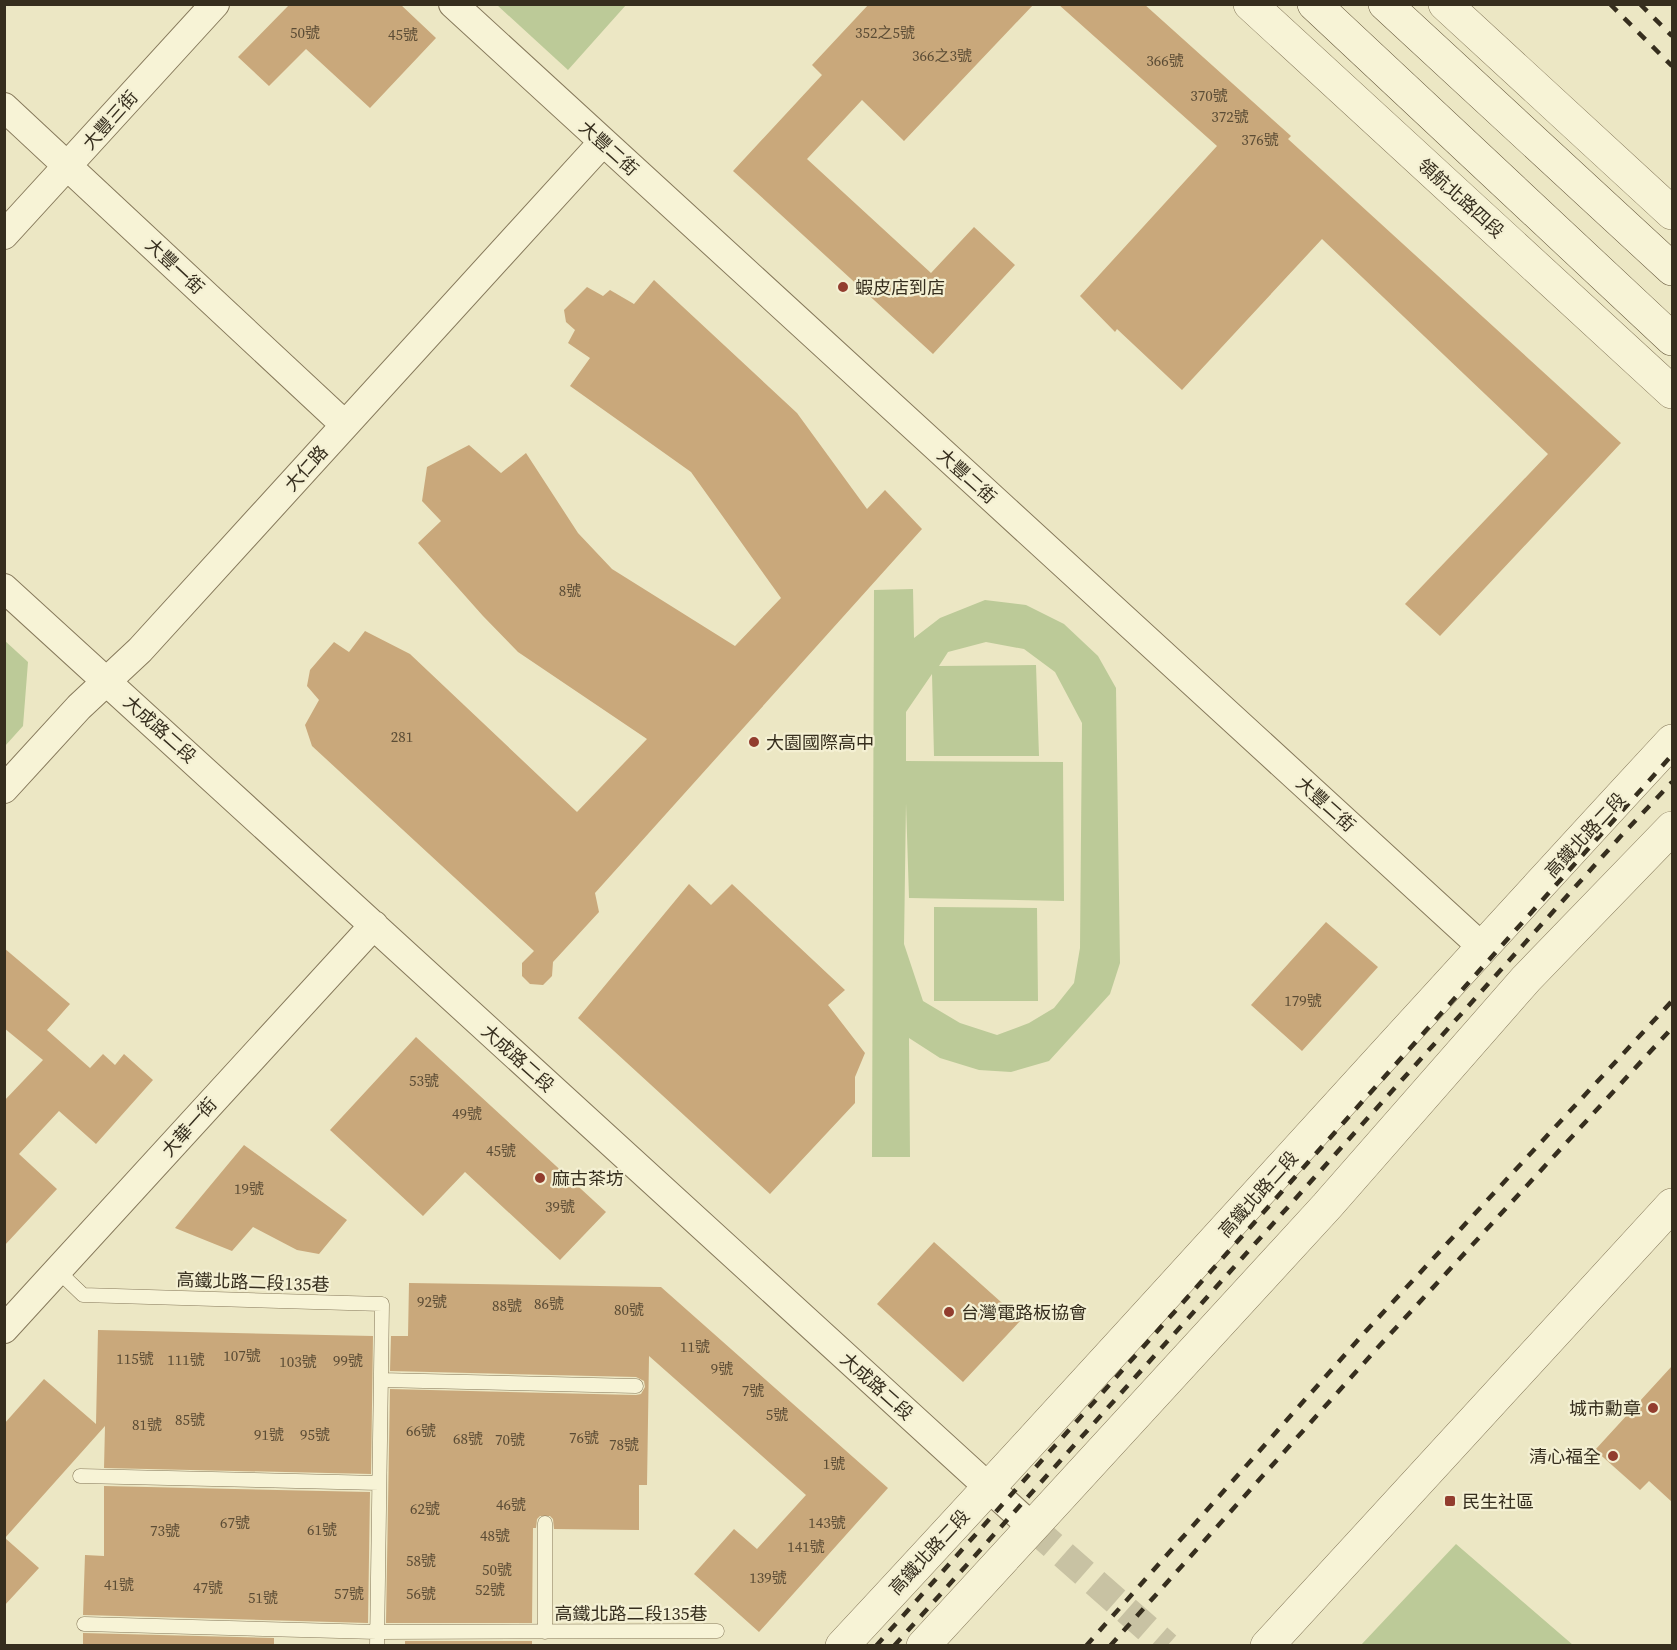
<svg xmlns="http://www.w3.org/2000/svg" width="1677" height="1650" viewBox="0 0 1677 1650" font-family="'Source Serif 4','Noto Sans TC',serif">
<style>
.green{fill:#bcca98;fill-rule:evenodd}
.building{fill:#c9a87b}
.lines{fill:none;stroke-linecap:round;stroke-linejoin:round}
.minor-tunnel{stroke:#c8c2a3;stroke-width:28;stroke-dasharray:28 14;stroke-linecap:butt}
.service-casing{stroke:#86795b;stroke-width:15}
.minor-casing{stroke:#86795b;stroke-width:30}
.tertiary-casing{stroke:#86795b;stroke-width:34}
.secondary-casing{stroke:#685a3e;stroke-width:34}
.service{stroke:#f7f3d6;stroke-width:14}
.minor{stroke:#f7f3d6;stroke-width:28}
.tertiary{stroke:#f7f3d6;stroke-width:33}
.secondary{stroke:#f7f3d6;stroke-width:33}
.rail{stroke:#362e1e;stroke-width:4.5;stroke-dasharray:10 10;stroke-linecap:butt}
.poi-dot{fill:#923d2e;stroke:#f4f0d3;stroke-width:2}
.labels{text-anchor:middle;dominant-baseline:central;stroke-width:4.5;stroke-linejoin:round;paint-order:stroke}
.number-label{font-size:15px;fill:#5b4c35}
.street-label{font-size:18px;fill:#362e1e;stroke:#f4f0d3}
.poi-label{font-size:18px;fill:#362e1e;stroke:#f4f0d3;text-anchor:start}
</style>
<rect width="100%" height="100%" fill="#ece7c4"/>
<path class="green" d="M 497,5 L 626,5 L 568,70 Z
M 913,589 L 914,638 L 940,618 L 985,600 L 1026,605 L 1064,624 L 1098,656 L 1116,688 L 1120,963 L 1110,994 L 1049,1061 L 1011,1072 L 979,1070 L 940,1058 L 909,1038 L 910,1157 L 872,1157 L 874,590 ZM 986,642 L 1024,649 L 1055,672 L 1082,723 L 1080,948 L 1074,983 L 1054,1008 L 1029,1023 L 997,1035 L 960,1023 L 923,1001 L 904,944 L 906,803 L 909,898 L 1064,901 L 1063,762 L 906,761 L 906,712 L 932,674 L 934,756 L 1039,756 L 1036,665 L 939,666 L 948,652 Z
M 4,640 L 28,662 L 23,726 L 5,746 Z
M 934,907 L 1037,908 L 1038,1001 L 934,1001 Z
M 1456,1544 L 1573,1645 L 1361,1645 Z"/>
<path class="building" d="M 290,4 L 400,4 L 436,38 L 370,108 L 306,49 L 269,86 L 238,57 Z
M 869,4 L 1034,4 L 904,141 L 862,100 L 807,159 L 931,273 L 974,227 L 1015,265 L 933,354 L 733,171 L 822,75 L 812,65 Z
M 1058,4 L 1144,4 L 1291,136 L 1288,139 L 1621,443 L 1440,636 L 1405,604 L 1548,454 L 1322,239 L 1182,390 L 1117,329 L 1115,332 L 1080,296 L 1217,146 Z
M 654,280 L 797,413 L 867,509 L 885,490 L 922,529 L 595,893 L 599,912 L 553,962 L 552,976 L 543,985 L 530,984 L 522,976 L 522,963 L 534,951 L 312,746 L 305,725 L 319,700 L 307,686 L 310,670 L 334,642 L 349,652 L 365,631 L 410,654 L 577,812 L 647,739 L 518,652 L 483,616 L 418,543 L 441,521 L 422,501 L 427,467 L 469,445 L 501,473 L 526,453 L 578,533 L 612,569 L 735,646 L 781,598 L 691,472 L 570,386 L 590,358 L 568,343 L 575,330 L 566,322 L 564,310 L 587,287 L 603,296 L 610,290 L 634,304 Z
M 689,884 L 711,905 L 732,884 L 845,990 L 828,1005 L 865,1053 L 855,1077 L 855,1103 L 770,1194 L 578,1018 Z
M 1326,922 L 1378,967 L 1302,1051 L 1251,1005 Z
M 4,948 L 70,1004 L 47,1030 L 90,1068 L 103,1054 L 115,1065 L 124,1054 L 153,1080 L 96,1144 L 59,1111 L 19,1154 L 57,1189 L 4,1246 L 4,1101 L 43,1060 L 4,1028 Z
M 416,1037 L 606,1212 L 560,1260 L 465,1172 L 423,1216 L 330,1130 Z
M 244,1145 L 347,1220 L 319,1254 L 297,1250 L 253,1227 L 232,1251 L 175,1228 Z
M 934,1242 L 1021,1320 L 963,1382 L 877,1304 Z
M 409,1283 L 661,1287 L 888,1488 L 759,1632 L 694,1574 L 734,1529 L 757,1549 L 806,1495 L 649,1356 L 647,1485 L 639,1485 L 639,1530 L 554,1529 L 553,1519 L 550,1516 L 540,1516 L 537,1519 L 536,1528 L 533,1528 L 532,1623 L 386,1623 L 390,1389 L 636,1395 L 641,1394 L 645,1387 L 644,1381 L 636,1377 L 390,1371 L 391,1336 L 408,1336 Z
M 98,1330 L 373,1336 L 371,1474 L 104,1468 L 105,1426 L 5,1538 L 39,1568 L 4,1606 L 4,1424 L 44,1379 L 96,1424 Z
M 1672,1366 L 1672,1502 L 1649,1481 L 1640,1490 L 1595,1450 Z
M 104,1486 L 370,1492 L 368,1623 L 83,1615 L 85,1555 L 104,1556 Z
M 83,1633 L 274,1638 L 274,1646 L 83,1646 Z
M 405,1641 L 532,1641 L 532,1646 L 405,1646 Z"/>
<g class="lines">
<path class="minor-tunnel" d="M 1032,1527 L 1167,1646"/>
<defs>
<path id="service" d="M 58,1271 L 83,1295 L 382,1304 L 377,1646
M 381,1380 L 636,1386
M 80,1476 L 379,1483
M 545,1523 L 545,1632
M 84,1624 L 377,1632 L 717,1631"/>
<path id="minor" d="M 453,4 L 1482,947
M 4,107 L 345,425
M 4,235 L 215,4
M 4,588 L 1032,1527
M 4,789 L 79,707 L 140,650 L 603,142
M 4,1329 L 374,925"/>
<path id="tertiary" d="M 1250,4 L 1672,392
M 1445,4 L 1672,213
M 842,1646 C 1121,1347 1394,1041 1672,741
M 923,1646 L 1327,1206 L 1526,979 L 1672,828
M 1267,1646 L 1672,1205"/>
<path id="secondary" d="M 1314,4 L 1672,339
M 1385,4 L 1672,269"/>
</defs>
<use href="#service" class="service-casing"/>
<use href="#minor" class="minor-casing"/>
<use href="#tertiary" class="tertiary-casing"/>
<use href="#secondary" class="secondary-casing"/>
<use href="#service" class="service"/>
<use href="#minor" class="minor"/>
<use href="#tertiary" class="tertiary"/>
<use href="#secondary" class="secondary"/>
<path class="rail" d="M 1610,4 L 1672,66
M 1640,4 L 1672,36
M 876,1646 L 1672,755
M 894,1646 L 1620,837 L 1672,782
M 1086,1646 L 1366,1331 L 1672,1001
M 1110,1646 L 1381,1344 L 1672,1028"/>
</g>
<g class="poi-dot">
<circle cx="843" cy="287" r="6"/>
<circle cx="754" cy="742" r="6"/>
<circle cx="540" cy="1178" r="6"/>
<circle cx="949" cy="1312" r="6"/>
<circle cx="1653" cy="1408" r="6"/>
<circle cx="1613" cy="1456" r="6"/>
<rect x="1444" y="1495" width="12" height="12" rx="3"/>
</g>
<g class="labels">
<g class="number-label">
<text x="305" y="32">50號</text>
<text x="885" y="32">352之5號</text>
<text x="403" y="34">45號</text>
<text x="942" y="55">366之3號</text>
<text x="1165" y="60">366號</text>
<text x="1209" y="95">370號</text>
<text x="1230" y="116">372號</text>
<text x="1260" y="139">376號</text>
<text x="570" y="590">8號</text>
<text x="402" y="736">281</text>
<text x="1303" y="1000">179號</text>
<text x="424" y="1080">53號</text>
<text x="467" y="1113">49號</text>
<text x="501" y="1150">45號</text>
<text x="249" y="1188">19號</text>
<text x="560" y="1206">39號</text>
<text x="432" y="1301">92號</text>
<text x="549" y="1303">86號</text>
<text x="507" y="1305">88號</text>
<text x="629" y="1309">80號</text>
<text x="695" y="1346">11號</text>
<text x="242" y="1355">107號</text>
<text x="135" y="1358">115號</text>
<text x="186" y="1359">111號</text>
<text x="348" y="1360">99號</text>
<text x="298" y="1361">103號</text>
<text x="722" y="1368">9號</text>
<text x="753" y="1390">7號</text>
<text x="777" y="1414">5號</text>
<text x="190" y="1419">85號</text>
<text x="147" y="1424">81號</text>
<text x="421" y="1430">66號</text>
<text x="269" y="1434">91號</text>
<text x="315" y="1434">95號</text>
<text x="584" y="1437">76號</text>
<text x="468" y="1438">68號</text>
<text x="510" y="1439">70號</text>
<text x="624" y="1444">78號</text>
<text x="834" y="1463">1號</text>
<text x="511" y="1504">46號</text>
<text x="425" y="1508">62號</text>
<text x="235" y="1522">67號</text>
<text x="827" y="1522">143號</text>
<text x="322" y="1529">61號</text>
<text x="165" y="1530">73號</text>
<text x="495" y="1535">48號</text>
<text x="806" y="1546">141號</text>
<text x="421" y="1560">58號</text>
<text x="497" y="1569">50號</text>
<text x="768" y="1577">139號</text>
<text x="119" y="1584">41號</text>
<text x="208" y="1587">47號</text>
<text x="490" y="1589">52號</text>
<text x="349" y="1593">57號</text>
<text x="421" y="1593">56號</text>
<text x="263" y="1597">51號</text>
</g>
<g class="street-label">
<text transform="translate(110 120) rotate(-48)">大豐三街</text>
<text transform="translate(609 148) rotate(42)">大豐二街</text>
<text transform="translate(1461 198) rotate(42)">領航北路四段</text>
<text transform="translate(175 266) rotate(43)">大豐一街</text>
<text transform="translate(306 468) rotate(-48)">大仁路</text>
<text transform="translate(967 476) rotate(42)">大豐二街</text>
<text transform="translate(160 729) rotate(42)">大成路二段</text>
<text transform="translate(1326 804) rotate(42)">大豐二街</text>
<text transform="translate(1585 835) rotate(-47)">高鐵北路二段</text>
<text transform="translate(518 1058) rotate(42)">大成路二段</text>
<text transform="translate(189 1127) rotate(-48)">大華一街</text>
<text transform="translate(1258 1194) rotate(-48)">高鐵北路二段</text>
<text transform="translate(253 1282) rotate(2)">高鐵北路二段135巷</text>
<text transform="translate(877 1386) rotate(42)">大成路二段</text>
<text transform="translate(929 1552) rotate(-47)">高鐵北路二段</text>
<text x="631" y="1613">高鐵北路二段135巷</text>
</g>
<g class="poi-label">
<text x="855" y="287">蝦皮店到店</text>
<text x="766" y="742">大園國際高中</text>
<text x="552" y="1178">麻古茶坊</text>
<text x="961" y="1312">台灣電路板協會</text>
<text x="1641" y="1408" text-anchor="end">城市勳章</text>
<text x="1601" y="1456" text-anchor="end">清心福全</text>
<text x="1462" y="1501">民生社區</text>
</g>
</g>
<rect width="1677" height="1650" fill="none" stroke="#362e1e" stroke-width="12"/>
</svg>
